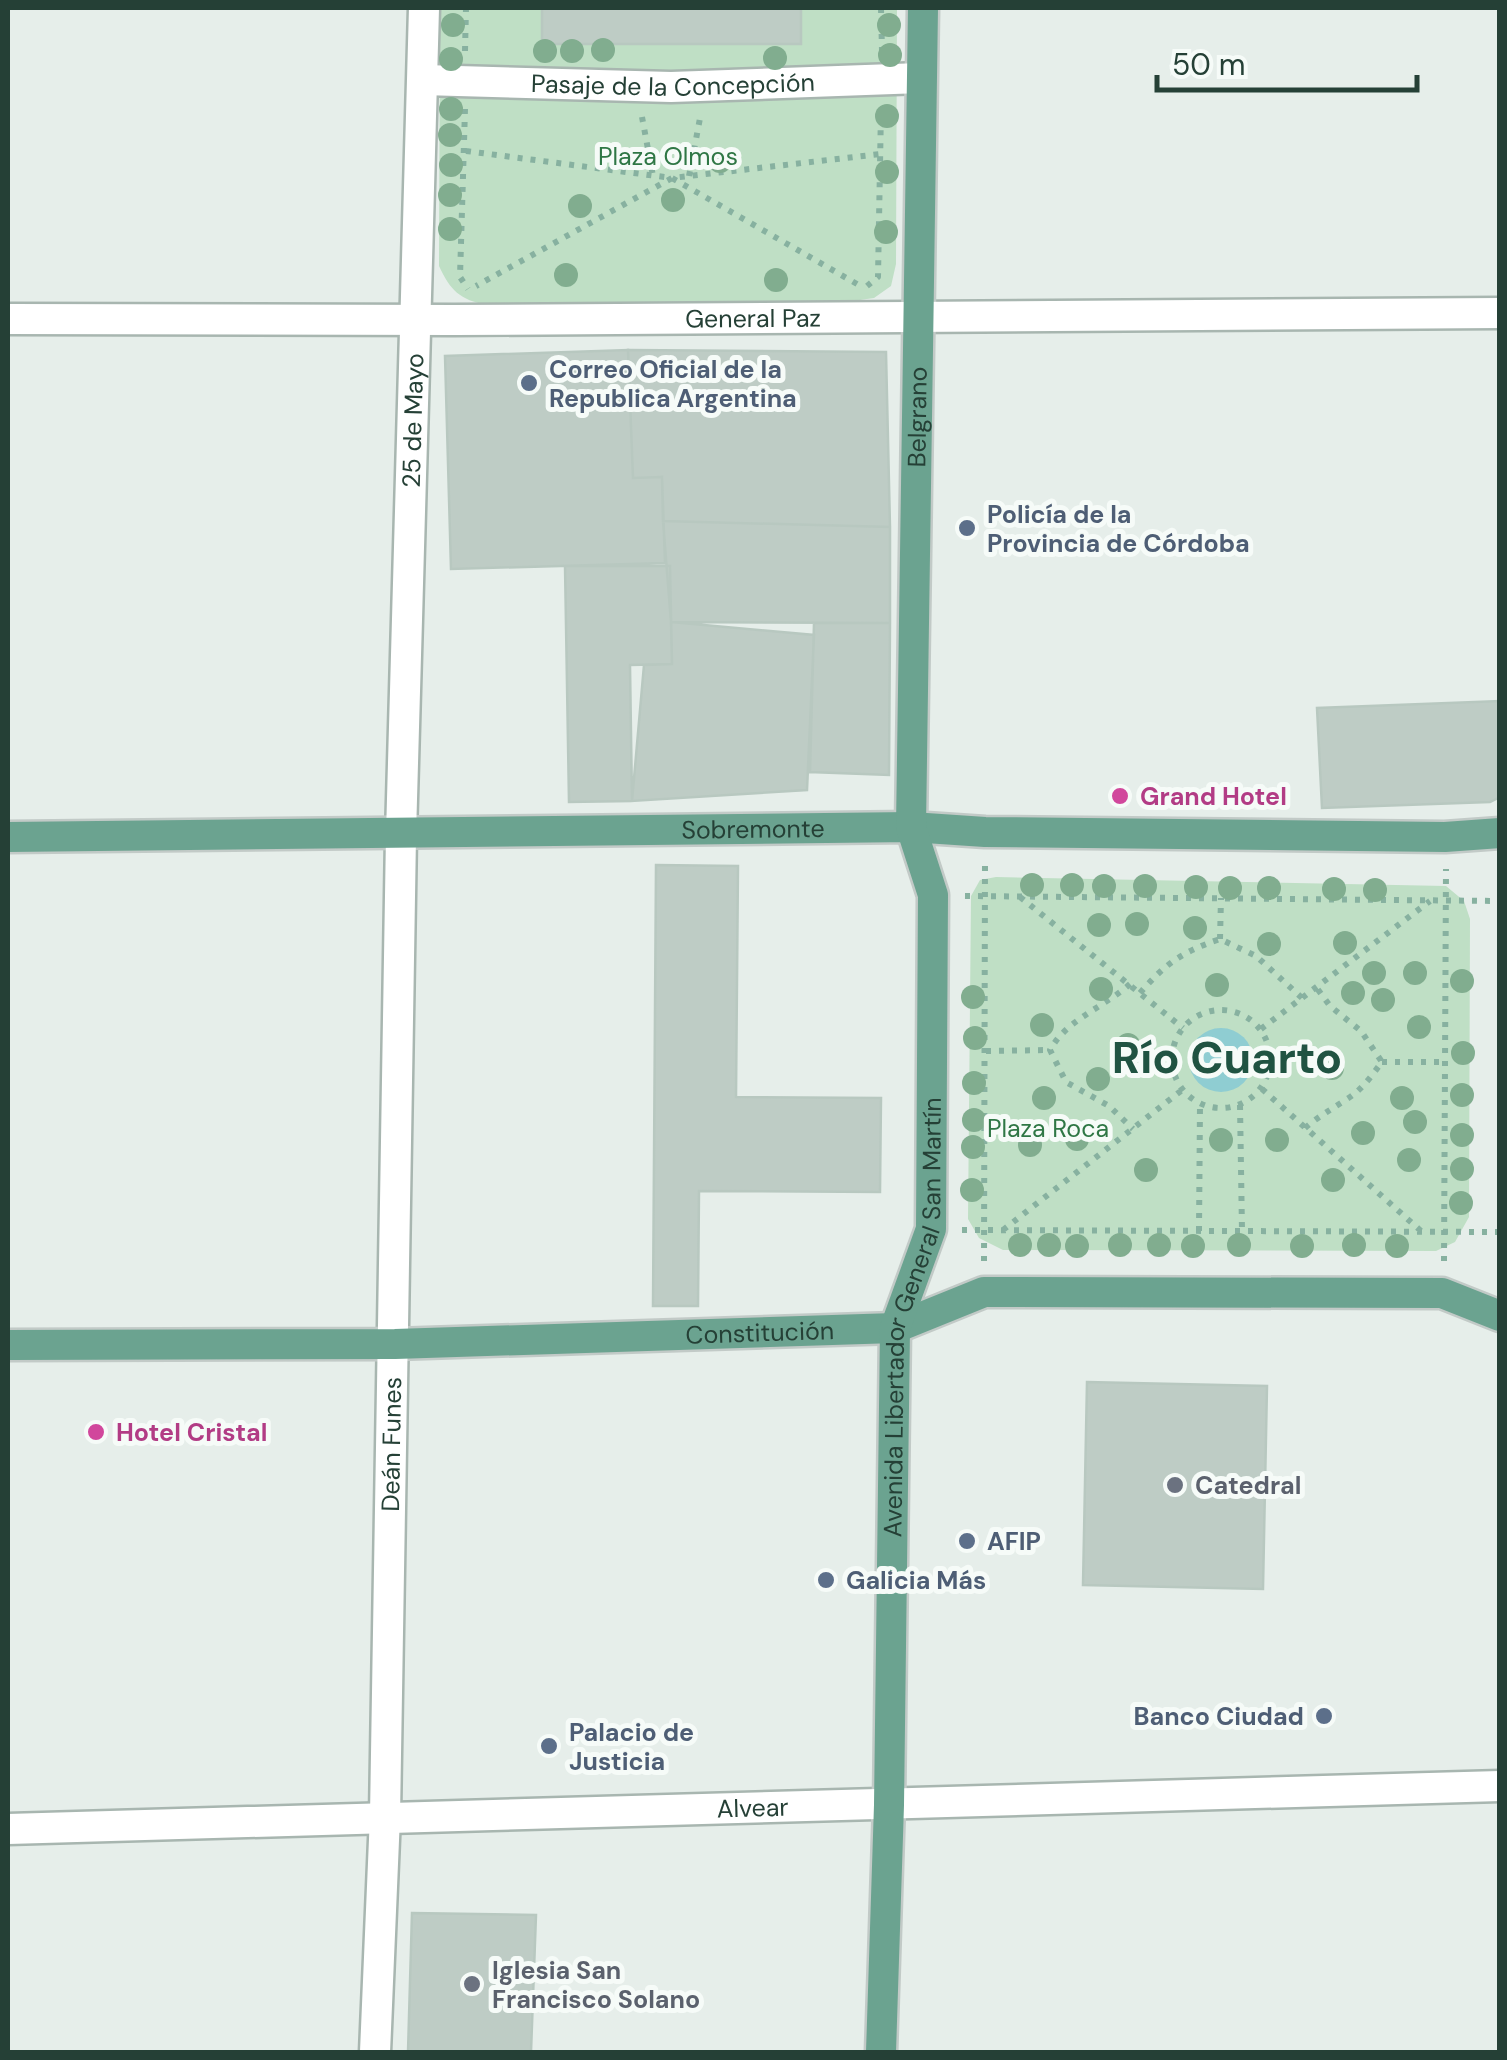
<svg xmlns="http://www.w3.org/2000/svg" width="1507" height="2060" viewBox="0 0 1507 2060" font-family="'DM Sans',sans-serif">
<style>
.green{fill:#bfdfc5}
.water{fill:#8fcdd2}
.building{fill:#beccc5;stroke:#b8c8c0;stroke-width:2.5}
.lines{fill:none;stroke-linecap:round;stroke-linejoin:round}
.minor-casing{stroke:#a8b6b0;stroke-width:35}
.major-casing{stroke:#c2cac7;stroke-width:35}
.path{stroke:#87b1a0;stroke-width:6;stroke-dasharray:5 8;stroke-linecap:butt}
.minor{stroke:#fff;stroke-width:30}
.major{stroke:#6ba390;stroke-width:30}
.tree{fill:#81ad8f}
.service-dot{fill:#5c6f8a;stroke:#f6fbf8;stroke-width:4}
.hotel-dot{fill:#d1479c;stroke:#f6fbf8;stroke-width:4}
.worship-dot{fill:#6b7280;stroke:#f6fbf8;stroke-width:4}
.labels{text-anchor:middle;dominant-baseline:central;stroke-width:10;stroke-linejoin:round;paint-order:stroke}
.street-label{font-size:25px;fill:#254036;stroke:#f6fbf8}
.park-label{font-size:25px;fill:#2f7745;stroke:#f6fbf8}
.service-label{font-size:25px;font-weight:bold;fill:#4e5e75;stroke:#f6fbf8;text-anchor:start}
.hotel-label{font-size:25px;font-weight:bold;fill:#b23c85;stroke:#f6fbf8;text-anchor:start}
.worship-label{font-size:25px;font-weight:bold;fill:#5b616d;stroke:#f6fbf8;text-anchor:start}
.town-label{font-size:45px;font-weight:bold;fill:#205342;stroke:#f6fbf8}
</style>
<rect width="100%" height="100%" fill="#e6eeea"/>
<path class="green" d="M 440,8 L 897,8 L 896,264 L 891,286 L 874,298 L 846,302 L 487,305 C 460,300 450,290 439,266 Z
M 996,877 L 1446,886 L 1464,901 L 1470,919 L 1469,1217 L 1455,1242 L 1436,1251 L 1003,1250 L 979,1238 L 968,1219 L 971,896 L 980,880 Z"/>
<path class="water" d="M1189 1060a32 32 0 1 1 64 0a32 32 0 1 1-64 0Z"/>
<path class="building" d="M 542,8 L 801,8 L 801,44 L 542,44 Z
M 628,350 L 633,478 L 662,477 L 665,563 L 451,569 L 445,356 Z
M 628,350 L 886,352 L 890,527 L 663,521 L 662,477 L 633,478 Z
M 663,521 L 890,527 L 890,623 L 671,622 Z
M 565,566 L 670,566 L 672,664 L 630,665 L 632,801 L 569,802 Z
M 671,622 L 814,635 L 807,790 L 632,801 L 644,665 L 672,664 Z
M 814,623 L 890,623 L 889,775 L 810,772 Z
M 1500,701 L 1500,797 L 1490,802 L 1322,808 L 1317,708 Z
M 656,865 L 738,866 L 736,1097 L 881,1098 L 880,1192 L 699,1191 L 698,1306 L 653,1306 Z
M 1087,1382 L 1267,1386 L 1263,1589 L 1083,1585 Z
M 412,1913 L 536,1915 L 531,2052 L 408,2052 Z"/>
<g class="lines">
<defs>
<g id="minor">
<path id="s1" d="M 423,80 L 671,87 L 921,78"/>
<path id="s2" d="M 8,319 L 454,320 L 1500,313"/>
<path id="s3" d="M 8,1829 L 1500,1786"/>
<path id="s4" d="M 375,2052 L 385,1816 L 401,835 L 424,8"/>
</g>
<g id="major">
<path id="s5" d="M 8,837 L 911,827 L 985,832 L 1445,837 L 1500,833"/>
<path id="s6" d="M 8,1345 L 395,1344 L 895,1328 L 984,1292 L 1442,1293 L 1500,1316"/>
<path id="s7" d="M 881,2052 L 889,1805 L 895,1328 L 931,1229 L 933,895 L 911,827 L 923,8"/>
</g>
</defs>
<use href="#minor" class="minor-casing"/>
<use href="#major" class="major-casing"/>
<path class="path" d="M 881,8 L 882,51
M 465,51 L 466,8
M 465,109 L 460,277 L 468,289
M 642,117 L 653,176
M 466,151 L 672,178 L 476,286
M 689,176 L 701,113
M 857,284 L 672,178 L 880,154
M 867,286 L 878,277 L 881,109
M 965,896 L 1500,901
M 1020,897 L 1183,1028
M 1220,939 L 1221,898
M 1130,984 C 1103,1008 1067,1019 1050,1050 L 1066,1082 L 1109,1106 L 1133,1129
M 1140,993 C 1166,963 1182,952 1220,939 L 1256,956 L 1302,998
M1172 1059a49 49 0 1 1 98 0a49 49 0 1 1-98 0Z
M 1261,1029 L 1430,901
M 986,1051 L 1050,1050
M 1382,1062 L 1445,1062
M 1262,1089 L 1421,1231
M 1240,1105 L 1242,1231
M 1305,1128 C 1319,1116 1332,1109 1347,1099 C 1362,1090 1372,1075 1382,1062 L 1361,1031 L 1330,1006 L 1316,987
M 962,1230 L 1500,1232
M 1003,1230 L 1182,1090
M 1199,1231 L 1200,1105
M 984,1261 L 985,864
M 1444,1261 L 1446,869"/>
<use href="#minor" class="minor"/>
<use href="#major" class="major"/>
</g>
<g class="tree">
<circle cx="453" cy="25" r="12"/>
<circle cx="889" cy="25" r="12"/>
<circle cx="603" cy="50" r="12"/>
<circle cx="545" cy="51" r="12"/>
<circle cx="572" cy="51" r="12"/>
<circle cx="890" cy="55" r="12"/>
<circle cx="775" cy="58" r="12"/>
<circle cx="451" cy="59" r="12"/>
<circle cx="451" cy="109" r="12"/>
<circle cx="887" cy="116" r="12"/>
<circle cx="450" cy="135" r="12"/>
<circle cx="720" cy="161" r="12"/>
<circle cx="451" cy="165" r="12"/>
<circle cx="887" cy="172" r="12"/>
<circle cx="450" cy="195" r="12"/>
<circle cx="673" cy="200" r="12"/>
<circle cx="580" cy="206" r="12"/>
<circle cx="450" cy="229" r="12"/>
<circle cx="886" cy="232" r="12"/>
<circle cx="566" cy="275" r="12"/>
<circle cx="776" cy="280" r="12"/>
<circle cx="1032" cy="885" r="12"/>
<circle cx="1072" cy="885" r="12"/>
<circle cx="1104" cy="886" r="12"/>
<circle cx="1145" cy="886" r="12"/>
<circle cx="1196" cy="887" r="12"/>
<circle cx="1230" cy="888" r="12"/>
<circle cx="1269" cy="888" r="12"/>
<circle cx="1334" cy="889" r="12"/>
<circle cx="1375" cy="890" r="12"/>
<circle cx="1137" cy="924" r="12"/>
<circle cx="1099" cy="925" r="12"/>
<circle cx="1195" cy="928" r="12"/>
<circle cx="1345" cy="943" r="12"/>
<circle cx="1269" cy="944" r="12"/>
<circle cx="1374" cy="973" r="12"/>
<circle cx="1415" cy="973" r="12"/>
<circle cx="1462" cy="981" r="12"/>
<circle cx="1217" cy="985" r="12"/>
<circle cx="1101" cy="989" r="12"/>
<circle cx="1353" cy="993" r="12"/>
<circle cx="973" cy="997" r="12"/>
<circle cx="1383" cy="1000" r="12"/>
<circle cx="1042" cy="1025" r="12"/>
<circle cx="1419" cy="1027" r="12"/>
<circle cx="975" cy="1038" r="12"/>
<circle cx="1128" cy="1045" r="12"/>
<circle cx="1463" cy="1053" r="12"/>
<circle cx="1332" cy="1068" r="12"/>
<circle cx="1098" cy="1079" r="12"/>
<circle cx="974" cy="1083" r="12"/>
<circle cx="1462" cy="1095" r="12"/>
<circle cx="1044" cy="1098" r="12"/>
<circle cx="1402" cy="1098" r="12"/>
<circle cx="974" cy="1120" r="12"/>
<circle cx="1415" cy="1122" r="12"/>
<circle cx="1363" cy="1133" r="12"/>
<circle cx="1462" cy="1135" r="12"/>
<circle cx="1077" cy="1139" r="12"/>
<circle cx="1221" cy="1140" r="12"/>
<circle cx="1277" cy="1140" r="12"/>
<circle cx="1030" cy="1145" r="12"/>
<circle cx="973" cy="1147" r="12"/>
<circle cx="1409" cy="1160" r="12"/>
<circle cx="1462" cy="1169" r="12"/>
<circle cx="1146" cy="1170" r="12"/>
<circle cx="1333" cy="1180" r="12"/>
<circle cx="972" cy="1190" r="12"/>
<circle cx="1461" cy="1203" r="12"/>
<circle cx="1020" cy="1245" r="12"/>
<circle cx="1049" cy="1245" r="12"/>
<circle cx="1120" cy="1245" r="12"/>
<circle cx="1159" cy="1245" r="12"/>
<circle cx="1239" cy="1245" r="12"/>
<circle cx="1354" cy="1245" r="12"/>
<circle cx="1077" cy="1246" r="12"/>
<circle cx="1193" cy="1246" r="12"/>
<circle cx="1302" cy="1246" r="12"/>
<circle cx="1397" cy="1246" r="12"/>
</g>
<g class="service-dot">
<circle cx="529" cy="383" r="10"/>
<circle cx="967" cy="528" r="10"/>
<circle cx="967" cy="1541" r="10"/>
<circle cx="826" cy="1580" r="10"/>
<circle cx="1324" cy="1716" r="10"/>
<circle cx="549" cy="1746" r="10"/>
</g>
<g class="hotel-dot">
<circle cx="1120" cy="796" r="10"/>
<circle cx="96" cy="1432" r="10"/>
</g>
<g class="worship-dot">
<circle cx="1175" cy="1485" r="10"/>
<circle cx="472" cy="1984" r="10"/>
</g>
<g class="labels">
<g class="street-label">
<text stroke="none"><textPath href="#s1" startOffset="250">Pasaje de la Concepción</textPath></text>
<text stroke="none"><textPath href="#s2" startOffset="745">General Paz</textPath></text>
<text stroke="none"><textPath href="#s7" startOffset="1645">Belgrano</textPath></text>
<text stroke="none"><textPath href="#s4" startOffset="1632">25 de Mayo</textPath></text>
<text stroke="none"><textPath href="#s5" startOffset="745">Sobremonte</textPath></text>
<text stroke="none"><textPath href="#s7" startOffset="738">Avenida Libertador General San Martín</textPath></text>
<text stroke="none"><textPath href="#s6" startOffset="752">Constitución</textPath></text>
<text stroke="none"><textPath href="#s4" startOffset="608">Deán Funes</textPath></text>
<text stroke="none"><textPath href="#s3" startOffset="745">Alvear</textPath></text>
</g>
<g class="park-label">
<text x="668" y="156">Plaza Olmos</text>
<text x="1048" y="1128">Plaza Roca</text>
</g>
<g class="service-label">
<text x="549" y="369">Correo Oficial de la<tspan x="549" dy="29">Republica Argentina</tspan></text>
<text x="987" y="514">Policía de la<tspan x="987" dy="29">Provincia de Córdoba</tspan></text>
<text x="987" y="1541">AFIP</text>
<text x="846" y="1580">Galicia Más</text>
<text x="1304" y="1716" text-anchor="end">Banco Ciudad</text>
<text x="569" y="1732">Palacio de<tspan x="569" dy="29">Justicia</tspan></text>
</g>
<g class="hotel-label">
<text x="1140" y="796">Grand Hotel</text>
<text x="116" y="1432">Hotel Cristal</text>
</g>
<g class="worship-label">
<text x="1195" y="1485">Catedral</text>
<text x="492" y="1970">Iglesia San<tspan x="492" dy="29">Francisco Solano</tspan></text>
</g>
<g class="town-label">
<text x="1227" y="1057">Río Cuarto</text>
</g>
</g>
<rect width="1507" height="2060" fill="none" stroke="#254036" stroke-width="20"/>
<path d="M1157 75v15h260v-15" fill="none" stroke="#254036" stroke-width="5"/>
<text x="1172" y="75" font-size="30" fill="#254036" stroke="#f6fbf8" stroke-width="8" paint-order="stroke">50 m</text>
</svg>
